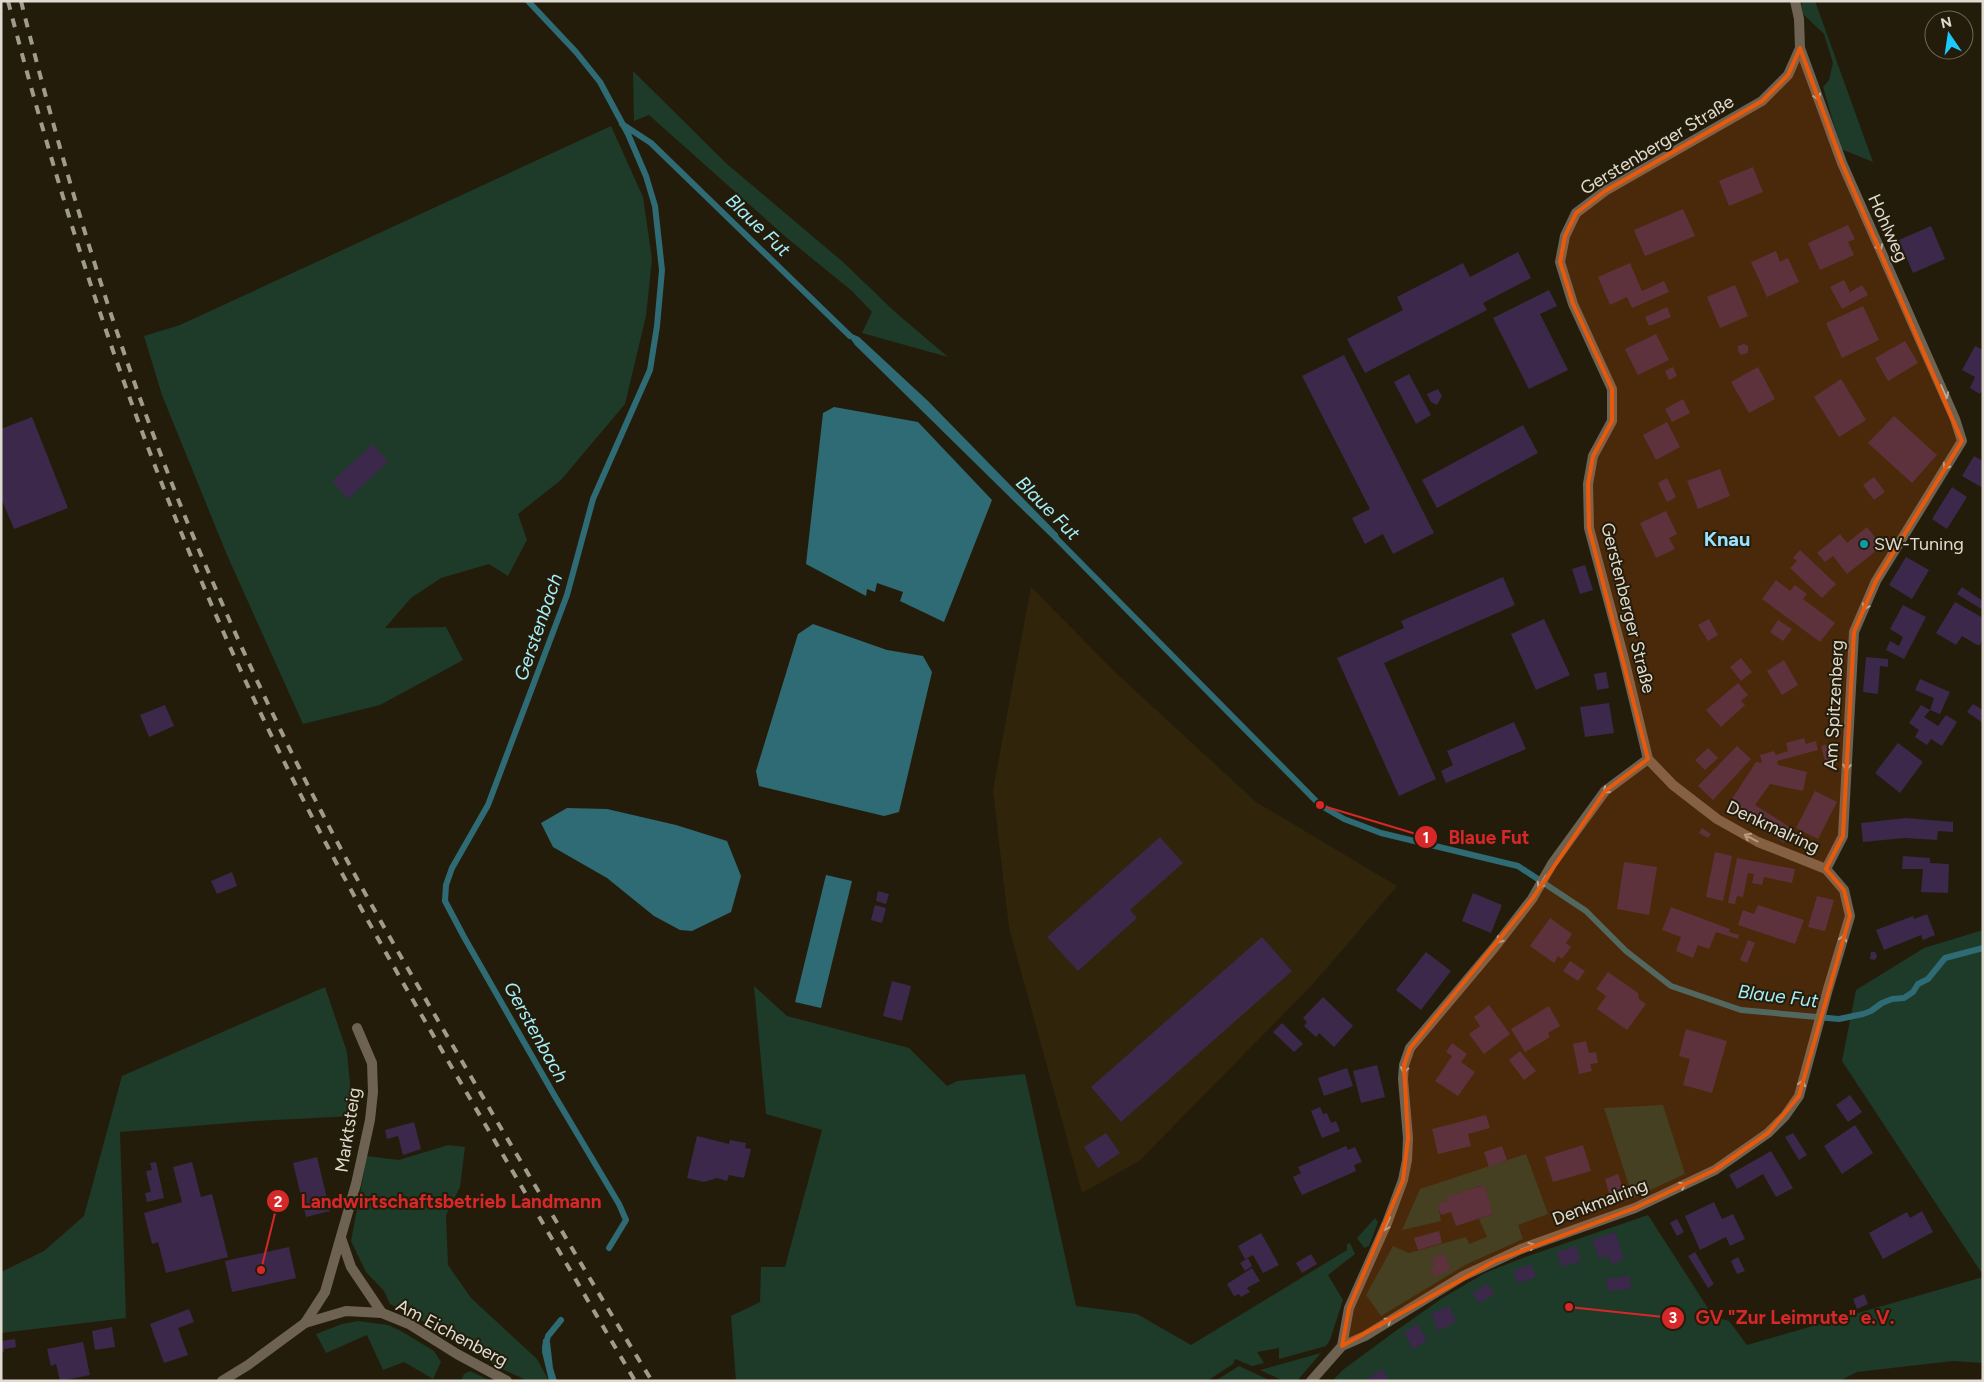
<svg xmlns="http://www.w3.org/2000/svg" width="1984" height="1382" viewBox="0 0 1984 1382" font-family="Figtree,sans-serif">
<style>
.built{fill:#30240b}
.green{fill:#1e3a28}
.water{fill:#2e6b74}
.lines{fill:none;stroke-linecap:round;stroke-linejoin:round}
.stream{stroke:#2e6b74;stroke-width:6}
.building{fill:#3c284a}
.minor{stroke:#6e6252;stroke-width:10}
.tertiary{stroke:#6e6252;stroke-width:10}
.rail{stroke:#a19b8e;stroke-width:4;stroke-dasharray:9 9;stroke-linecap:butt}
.oneway{stroke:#b2ab9e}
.marked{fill:#e8590c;fill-opacity:0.2;stroke:#e8590c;stroke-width:4;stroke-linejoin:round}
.culture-dot{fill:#0f9aa8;stroke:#241c0a;stroke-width:2}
.labels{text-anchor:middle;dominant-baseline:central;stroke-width:4;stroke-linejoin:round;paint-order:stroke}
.street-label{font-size:18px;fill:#e0dbd0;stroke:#241c0a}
.poi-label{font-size:18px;fill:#e0dbd0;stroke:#241c0a;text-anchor:start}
.water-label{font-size:19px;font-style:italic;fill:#a4effa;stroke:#241c0a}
.quarter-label{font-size:20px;font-weight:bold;fill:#9be1fd;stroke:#241c0a}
.leader{fill:none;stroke:#d62828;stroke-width:2}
.callout-dot{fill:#d62828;stroke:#241c0a;stroke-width:2}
.mark-label{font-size:15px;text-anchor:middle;font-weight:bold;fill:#fff}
.callout-label{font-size:19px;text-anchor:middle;font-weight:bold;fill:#d62828;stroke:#241c0a;stroke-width:4;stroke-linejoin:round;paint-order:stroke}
</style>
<rect width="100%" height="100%" fill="#241c0a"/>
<path class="built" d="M 1031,587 L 1116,673 L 1256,802 L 1397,886 L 1313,984 L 1139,1161 L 1082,1193 L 1009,928 L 993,790 Z"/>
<path class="green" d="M 1801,1 L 1815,1 L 1873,162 L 1841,149 L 1823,87 L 1829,80 L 1833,63 L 1824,34 L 1803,14 Z
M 633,71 L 727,164 L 843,262 L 895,312 L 948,357 L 862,333 L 872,312 L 852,291 L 787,238 L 649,115 L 634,121 Z
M 611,126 L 643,197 L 652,259 L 646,316 L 625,404 L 561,480 L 518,514 L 527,540 L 508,576 L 489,564 L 441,578 L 411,598 L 385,628 L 446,627 L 463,660 L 380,705 L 303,724 L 227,555 L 162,395 L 144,336 L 180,325 Z
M 1983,930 L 1983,1275 L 1842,1061 L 1856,990 L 1924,948 Z
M 754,986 L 787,1016 L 909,1048 L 947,1086 L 957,1081 L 1025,1074 L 1076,1306 L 1137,1314 L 1191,1345 L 1347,1250 L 1347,1244 L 1350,1243 L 1355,1254 L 1328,1275 L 1343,1300 L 1330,1340 L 1326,1346 L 1279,1359 L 1279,1348 L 1257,1352 L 1264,1363 L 1252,1366 L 1235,1359 L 1233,1364 L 1207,1381 L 736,1381 L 731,1316 L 760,1302 L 761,1267 L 785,1267 L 822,1130 L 766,1114 Z
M 325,987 L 347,1052 L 353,1116 L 255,1121 L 120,1132 L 126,1318 L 1,1333 L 1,1272 L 44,1251 L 84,1216 L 122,1076 Z
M 1663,1105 L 1685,1174 L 1633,1198 L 1604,1108 Z
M 448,1145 L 465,1147 L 460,1187 L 446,1215 L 448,1265 L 471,1298 L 537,1359 L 549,1381 L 528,1381 L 500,1368 L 428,1324 L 390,1304 L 384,1291 L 366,1272 L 351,1241 L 367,1156 L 399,1160 Z
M 1526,1154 L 1548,1214 L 1518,1225 L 1523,1239 L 1467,1264 L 1381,1316 L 1366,1295 L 1393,1246 L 1409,1253 L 1466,1237 L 1469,1244 L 1487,1237 L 1479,1219 L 1493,1214 L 1483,1185 L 1447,1197 L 1448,1201 L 1438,1204 L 1441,1221 L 1402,1230 L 1420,1189 Z
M 1648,1215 L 1713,1316 L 1729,1321 L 1747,1345 L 1983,1277 L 1983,1363 L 1953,1361 L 1857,1372 L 1839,1381 L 1332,1381 L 1344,1369 L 1397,1330 L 1444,1297 L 1485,1273 L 1525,1257 Z
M 1375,1218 L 1378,1222 L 1369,1246 L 1364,1248 L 1357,1238 Z
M 358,1321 L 388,1325 L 401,1331 L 434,1351 L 441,1362 L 433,1379 L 404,1362 L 383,1370 L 367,1335 L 326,1353 L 316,1334 L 342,1324 Z
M 1321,1353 L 1297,1381 L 1284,1381 L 1260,1370 Z
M 1239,1366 L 1269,1380 L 1215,1381 Z
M 470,1371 L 491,1381 L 461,1381 L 464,1374 Z"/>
<path class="water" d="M 845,331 L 859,337 L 928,401 L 1058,534 L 1060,542 L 1055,541 L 1028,515 L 855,345 Z
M 834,407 L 918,422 L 992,500 L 944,622 L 900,601 L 903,592 L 877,583 L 875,592 L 867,589 L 866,596 L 806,564 L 823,413 Z
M 813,624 L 887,650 L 923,656 L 932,672 L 899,812 L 884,816 L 759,786 L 756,771 L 798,634 Z
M 567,808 L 607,809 L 676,825 L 727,841 L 741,876 L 731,912 L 692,931 L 680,930 L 654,916 L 607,878 L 553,847 L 541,823 Z
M 826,875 L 852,881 L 821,1008 L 795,1002 Z
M 543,1339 L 550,1342 L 553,1368 L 557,1381 L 549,1381 L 542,1352 Z"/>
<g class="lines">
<path class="stream" d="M 528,1 L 576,52 L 600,82 L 628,134 L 646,176 L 655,206 L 662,270 L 657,326 L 650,370 L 593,499 L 567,595 L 488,805 L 452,868 L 446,885 L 445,901 L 464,937 L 553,1093 L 619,1204 L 626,1220 L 609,1248
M 622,124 L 651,143 L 850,336
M 1056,538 L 1320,805 L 1344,819 L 1381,833 L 1518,866 L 1586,911 L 1626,951 L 1671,986 L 1741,1010 L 1839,1019 L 1863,1014 L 1871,1011 L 1882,1003 L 1892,999 L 1904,998 L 1913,992 L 1918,984 L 1928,979 L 1945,958 L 1983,948
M 545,1348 L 548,1336 L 561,1320"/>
</g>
<path class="building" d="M 1753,167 L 1763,192 L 1729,206 L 1719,181 Z
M 1683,209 L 1695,236 L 1645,256 L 1634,230 Z
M 1848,225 L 1855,239 L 1848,242 L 1854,255 L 1820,270 L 1808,243 Z
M 1931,226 L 1945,259 L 1913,273 L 1899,240 Z
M 1776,251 L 1780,262 L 1788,258 L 1799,282 L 1767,297 L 1751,262 Z
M 1518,252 L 1531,278 L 1483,303 L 1487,310 L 1365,373 L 1347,339 L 1403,310 L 1397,297 L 1463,263 L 1470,277 Z
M 1630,263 L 1642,291 L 1664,281 L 1669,292 L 1632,308 L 1627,297 L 1610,305 L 1598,277 Z
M 1844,280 L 1850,292 L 1862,285 L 1868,295 L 1842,309 L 1830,287 Z
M 1735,285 L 1748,316 L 1720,328 L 1707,297 Z
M 1549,290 L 1557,306 L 1540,314 L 1568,370 L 1529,389 L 1493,318 Z
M 1863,306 L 1879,340 L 1842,358 L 1826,323 Z
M 1667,307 L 1671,317 L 1649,326 L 1645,317 Z
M 1656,334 L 1669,360 L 1638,375 L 1625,349 Z
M 1905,341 L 1918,363 L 1888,381 L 1875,358 Z
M 1744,344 L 1748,346 L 1748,353 L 1741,355 L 1738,351 L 1738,346 Z
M 1975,346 L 1983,350 L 1983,389 L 1980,394 L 1970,388 L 1975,377 L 1962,370 Z
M 1344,355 L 1434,533 L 1393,554 L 1383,534 L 1365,544 L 1352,518 L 1370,509 L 1302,376 Z
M 1673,367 L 1677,376 L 1669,380 L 1665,371 Z
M 1758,367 L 1775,399 L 1749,413 L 1731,382 Z
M 1409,374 L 1431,415 L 1416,424 L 1394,382 Z
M 1841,379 L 1866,420 L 1839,437 L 1814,397 Z
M 1438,389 L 1442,396 L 1437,405 L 1431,402 L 1427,394 Z
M 1683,399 L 1690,413 L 1672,422 L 1665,409 Z
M 1894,416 L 1937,455 L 1912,483 L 1868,443 Z
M 32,417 L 68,508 L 14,529 L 1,498 L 1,429 Z
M 1667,422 L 1680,447 L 1656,460 L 1643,435 Z
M 1523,425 L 1538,453 L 1437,508 L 1422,480 Z
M 373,444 L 388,462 L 348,499 L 332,481 Z
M 1974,456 L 1983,461 L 1983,483 L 1981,487 L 1962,476 Z
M 1720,469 L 1730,496 L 1698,509 L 1687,481 Z
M 1874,477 L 1885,492 L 1874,500 L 1863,485 Z
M 1667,478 L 1676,497 L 1667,502 L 1658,483 Z
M 1952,487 L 1967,497 L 1947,529 L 1932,519 Z
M 1666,511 L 1677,534 L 1669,538 L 1675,549 L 1656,558 L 1640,523 Z
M 1867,527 L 1882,546 L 1847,574 L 1833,556 L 1825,562 L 1817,553 L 1840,534 L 1847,543 Z
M 1800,550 L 1836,584 L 1822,598 L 1790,568 L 1797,561 L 1793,558 Z
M 1906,557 L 1929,570 L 1912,599 L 1889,585 Z
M 1585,565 L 1593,590 L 1580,594 L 1572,569 Z
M 1503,577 L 1515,605 L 1384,663 L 1436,779 L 1399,796 L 1337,658 L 1404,628 L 1401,621 Z
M 1776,580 L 1790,591 L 1795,585 L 1807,594 L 1803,599 L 1835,623 L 1820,642 L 1762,599 Z
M 1962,587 L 1983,601 L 1983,610 L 1957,594 Z
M 1955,602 L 1983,618 L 1983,639 L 1979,646 L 1962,636 L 1956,645 L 1936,633 Z
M 1903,605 L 1926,617 L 1904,659 L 1886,650 L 1890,641 L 1899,646 L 1903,637 L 1890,629 Z
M 1544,619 L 1570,675 L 1536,690 L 1511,634 Z
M 1709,619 L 1718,635 L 1708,641 L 1698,625 Z
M 1778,620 L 1792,629 L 1783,641 L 1770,632 Z
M 1866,657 L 1888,659 L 1888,667 L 1880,666 L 1878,694 L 1863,692 Z
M 1741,658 L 1752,672 L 1741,681 L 1730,667 Z
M 1784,660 L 1798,685 L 1782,695 L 1767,671 Z
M 1606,672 L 1609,688 L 1597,690 L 1594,674 Z
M 1920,679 L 1950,692 L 1940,714 L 1930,710 L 1934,698 L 1915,690 Z
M 1738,683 L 1748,695 L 1741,701 L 1745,705 L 1721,727 L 1706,710 Z
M 1609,703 L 1614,733 L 1585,737 L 1580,707 Z
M 1973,704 L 1983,710 L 1983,723 L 1967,712 Z
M 165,705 L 174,726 L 149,737 L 140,715 Z
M 1921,705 L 1930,710 L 1924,717 L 1938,726 L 1946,715 L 1957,722 L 1942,746 L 1931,739 L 1927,745 L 1915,737 L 1919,730 L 1909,723 Z
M 1514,722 L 1526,749 L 1446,783 L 1441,771 L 1453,765 L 1447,751 Z
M 1804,738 L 1806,744 L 1816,741 L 1818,750 L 1777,761 L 1778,765 L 1807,772 L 1803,791 L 1770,784 L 1755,805 L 1793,829 L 1784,843 L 1747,818 L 1726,808 L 1756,762 L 1762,763 L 1760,755 L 1774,751 L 1776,755 L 1788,751 L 1786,743 Z
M 1833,743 L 1837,757 L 1825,761 L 1821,746 Z
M 1898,743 L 1923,762 L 1900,793 L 1875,773 Z
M 1737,746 L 1751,759 L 1713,800 L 1698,786 Z
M 1708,748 L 1718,758 L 1705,770 L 1695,760 Z
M 1815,791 L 1837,802 L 1818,839 L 1796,828 Z
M 1906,818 L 1953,822 L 1953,832 L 1938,831 L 1937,840 L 1905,838 L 1863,842 L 1861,823 Z
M 1702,828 L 1711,834 L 1708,838 L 1699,833 Z
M 1160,837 L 1183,863 L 1130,910 L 1137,918 L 1078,971 L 1047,937 Z
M 1715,852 L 1732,856 L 1723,901 L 1706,897 Z
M 1903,856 L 1930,858 L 1930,863 L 1949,864 L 1948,893 L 1921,892 L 1923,869 L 1902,869 Z
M 1737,858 L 1795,869 L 1792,883 L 1764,877 L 1762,885 L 1752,883 L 1754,874 L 1748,873 L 1743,897 L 1737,896 L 1735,904 L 1728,903 Z
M 1624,862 L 1657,867 L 1649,915 L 1617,909 Z
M 232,872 L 237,886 L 217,894 L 211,881 Z
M 878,891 L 889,894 L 886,904 L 876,901 Z
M 1473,893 L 1502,905 L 1491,933 L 1462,921 Z
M 1817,896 L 1834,900 L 1825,931 L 1808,927 Z
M 875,905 L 886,908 L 882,923 L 871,920 Z
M 1758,905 L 1804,920 L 1795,944 L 1738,925 L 1743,910 L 1754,914 Z
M 1671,907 L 1730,929 L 1729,932 L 1739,935 L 1738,939 L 1716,932 L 1709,949 L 1698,945 L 1693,958 L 1676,951 L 1681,937 L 1662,930 Z
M 1927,914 L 1935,935 L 1923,940 L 1921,935 L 1884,950 L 1876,930 L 1913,916 L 1914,919 Z
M 1550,918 L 1572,934 L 1566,943 L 1571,947 L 1562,959 L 1558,956 L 1554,963 L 1530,946 Z
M 1262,937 L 1292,971 L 1121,1122 L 1091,1087 Z
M 1748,940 L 1755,943 L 1747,963 L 1740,960 Z
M 1426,952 L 1451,971 L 1421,1010 L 1396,990 Z
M 1871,952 L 1875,952 L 1877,956 L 1875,960 L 1870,959 Z
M 1570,961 L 1585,971 L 1578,981 L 1563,971 Z
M 1608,972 L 1638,993 L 1639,999 L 1646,1004 L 1627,1030 L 1597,1009 L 1606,996 L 1596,989 Z
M 892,981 L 911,986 L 902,1021 L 883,1016 Z
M 1323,997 L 1353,1026 L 1334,1047 L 1319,1033 L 1316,1037 L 1304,1026 L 1307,1022 L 1303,1018 Z
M 1489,1005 L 1510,1034 L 1484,1054 L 1469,1034 L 1480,1026 L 1474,1017 Z
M 1549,1006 L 1560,1026 L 1548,1033 L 1550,1037 L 1525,1052 L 1511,1029 Z
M 1282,1023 L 1303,1044 L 1294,1052 L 1273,1032 Z
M 1686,1029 L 1727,1041 L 1712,1093 L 1683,1085 L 1690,1059 L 1679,1056 Z
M 1586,1041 L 1589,1053 L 1596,1052 L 1598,1063 L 1590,1064 L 1592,1071 L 1579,1074 L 1573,1044 Z
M 1452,1043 L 1467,1054 L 1461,1062 L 1475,1072 L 1458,1096 L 1435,1081 L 1452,1056 L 1446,1052 Z
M 1520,1051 L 1536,1071 L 1524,1080 L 1509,1060 Z
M 1377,1065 L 1385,1097 L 1361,1103 L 1353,1071 Z
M 1347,1068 L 1353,1086 L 1324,1096 L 1318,1078 Z
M 1850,1095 L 1862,1112 L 1848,1122 L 1836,1105 Z
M 1320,1107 L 1323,1114 L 1327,1113 L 1331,1123 L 1336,1121 L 1340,1131 L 1322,1138 L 1311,1111 Z
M 1486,1115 L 1490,1128 L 1468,1134 L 1471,1146 L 1438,1154 L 1432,1129 Z
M 414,1122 L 421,1149 L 403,1155 L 398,1136 L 387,1139 L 385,1130 Z
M 1855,1125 L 1873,1153 L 1842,1174 L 1824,1146 Z
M 1106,1133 L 1120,1153 L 1098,1168 L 1084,1147 Z
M 1793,1133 L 1807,1155 L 1799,1160 L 1785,1137 Z
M 697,1136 L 729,1144 L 730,1140 L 746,1143 L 745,1148 L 751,1149 L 744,1178 L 729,1175 L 727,1181 L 717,1178 L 704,1182 L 687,1178 Z
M 1583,1145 L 1591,1171 L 1553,1182 L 1545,1157 Z
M 1346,1146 L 1348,1150 L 1355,1147 L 1362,1162 L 1354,1165 L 1356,1171 L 1302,1195 L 1293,1177 L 1301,1173 L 1298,1167 Z
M 1502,1146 L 1507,1160 L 1489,1167 L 1484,1152 Z
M 1771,1151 L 1793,1188 L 1776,1197 L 1763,1174 L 1737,1189 L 1729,1175 Z
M 317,1157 L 330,1211 L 306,1217 L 293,1163 Z
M 156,1162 L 164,1198 L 147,1202 L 145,1193 L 151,1192 L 146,1171 L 152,1170 L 150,1163 Z
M 192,1162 L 201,1197 L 212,1194 L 228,1257 L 166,1273 L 158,1242 L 152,1244 L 144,1213 L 182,1202 L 173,1167 Z
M 1618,1174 L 1624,1191 L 1610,1196 L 1605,1179 Z
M 1484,1185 L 1493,1214 L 1456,1226 L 1451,1212 L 1441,1215 L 1437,1204 L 1448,1201 L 1446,1197 Z
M 1714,1202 L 1722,1219 L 1733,1214 L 1745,1239 L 1730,1246 L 1726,1237 L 1700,1250 L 1685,1216 Z
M 1922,1211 L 1933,1232 L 1883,1259 L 1869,1233 L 1907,1212 L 1910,1218 Z
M 1677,1219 L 1684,1232 L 1677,1236 L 1670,1223 Z
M 1439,1231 L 1442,1243 L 1418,1250 L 1414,1238 Z
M 1615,1232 L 1624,1259 L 1611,1264 L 1608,1256 L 1599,1259 L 1592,1240 Z
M 1261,1233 L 1279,1265 L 1263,1273 L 1253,1255 L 1245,1259 L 1238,1246 Z
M 1576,1246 L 1581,1261 L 1561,1267 L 1557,1252 Z
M 289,1247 L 296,1278 L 232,1292 L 225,1261 Z
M 1695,1252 L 1714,1284 L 1708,1288 L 1688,1256 Z
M 1443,1253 L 1451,1269 L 1435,1277 L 1430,1269 L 1435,1267 L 1431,1259 Z
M 1311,1254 L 1317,1264 L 1302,1273 L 1296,1263 Z
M 1738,1257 L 1745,1271 L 1737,1274 L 1731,1261 Z
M 1248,1258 L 1252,1266 L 1245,1271 L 1240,1263 Z
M 1531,1264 L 1536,1277 L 1518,1283 L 1513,1271 Z
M 1252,1268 L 1260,1281 L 1247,1288 L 1250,1292 L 1241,1297 L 1239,1294 L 1234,1296 L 1227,1284 Z
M 1630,1276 L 1631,1289 L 1608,1291 L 1606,1279 Z
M 1488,1284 L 1494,1295 L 1478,1303 L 1473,1292 Z
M 1864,1294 L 1868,1304 L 1857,1309 L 1853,1299 Z
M 1449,1306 L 1456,1322 L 1438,1331 L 1431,1314 Z
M 189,1309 L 194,1322 L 178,1328 L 188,1355 L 164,1363 L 150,1324 Z
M 1418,1324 L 1427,1341 L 1413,1349 L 1404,1332 Z
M 112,1327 L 115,1347 L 95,1350 L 92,1331 Z
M 15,1339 L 16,1347 L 4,1349 L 4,1352 L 1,1353 L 1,1341 Z
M 83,1342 L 90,1375 L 60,1381 L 56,1364 L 51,1366 L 47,1349 Z
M 1382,1369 L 1389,1381 L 1368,1381 L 1367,1379 Z"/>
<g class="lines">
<path class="minor" d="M 1800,48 L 1842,163 L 1955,419 L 1962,441 L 1876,581 L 1854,632 L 1843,836 L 1826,869
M 341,1238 L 351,1267 L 382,1313
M 305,1323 L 325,1292 L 356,1184 L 370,1120 L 373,1092 L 372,1063 L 357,1028"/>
<path class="tertiary" d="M 1342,1346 L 1349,1308 L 1387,1223 L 1403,1180 L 1407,1160 L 1408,1138 L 1403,1079 L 1404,1065 L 1410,1048 L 1494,948 L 1532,899 L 1552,864 L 1605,791 L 1648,759
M 222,1381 L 248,1365 L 305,1323 L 346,1311 L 382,1313 L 409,1324 L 457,1354 L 507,1381
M 1311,1381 L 1342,1346 L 1365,1336 L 1463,1276 L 1521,1249 L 1635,1208 L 1715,1170 L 1768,1133 L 1785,1116 L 1799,1096 L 1828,989 L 1850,916 L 1844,890 L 1826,869 L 1758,842 L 1717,819 L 1673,785 L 1648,759 L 1623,655 L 1589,528 L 1588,484 L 1593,456 L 1612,421 L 1612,389 L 1573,304 L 1560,262 L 1565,236 L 1576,213 L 1605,191 L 1762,101 L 1788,75 L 1800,48 L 1799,19 L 1795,1"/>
<path class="rail" d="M 8,1 C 74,256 159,505 274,741 C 332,861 398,975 465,1090 C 522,1187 578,1284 635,1381
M 21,1 C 65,177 118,351 186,519 C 227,618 272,716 321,811 C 375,916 436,1016 495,1118 C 547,1205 598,1294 652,1381"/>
</g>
<defs><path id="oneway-shaft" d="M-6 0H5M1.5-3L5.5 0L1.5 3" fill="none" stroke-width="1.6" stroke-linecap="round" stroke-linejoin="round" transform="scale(1.25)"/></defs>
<g class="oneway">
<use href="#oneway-shaft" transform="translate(1816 93) rotate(70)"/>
<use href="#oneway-shaft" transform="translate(1878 244) rotate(66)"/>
<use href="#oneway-shaft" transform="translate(1944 392) rotate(66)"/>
<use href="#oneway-shaft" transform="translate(1948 463) rotate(121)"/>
<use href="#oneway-shaft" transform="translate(1867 603) rotate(114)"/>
<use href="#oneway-shaft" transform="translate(1847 763) rotate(93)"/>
<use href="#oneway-shaft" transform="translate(1609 788) rotate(140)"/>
<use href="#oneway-shaft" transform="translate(1751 838) rotate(-152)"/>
<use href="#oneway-shaft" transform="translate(1542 882) rotate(121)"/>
<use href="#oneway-shaft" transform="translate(1502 937) rotate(128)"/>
<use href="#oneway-shaft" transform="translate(1842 942) rotate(-73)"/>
<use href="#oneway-shaft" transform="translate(1405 1066) rotate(100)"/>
<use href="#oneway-shaft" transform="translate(1801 1087) rotate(-74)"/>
<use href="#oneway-shaft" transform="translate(1679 1187) rotate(-25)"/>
<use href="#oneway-shaft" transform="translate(1387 1224) rotate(114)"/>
<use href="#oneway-shaft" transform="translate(1528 1247) rotate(-20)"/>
<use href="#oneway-shaft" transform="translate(1385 1323) rotate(-32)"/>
</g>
<path class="marked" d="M 1800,48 L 1842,163 L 1962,441 L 1876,581 L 1854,632 L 1843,836 L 1826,869 L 1844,890 L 1850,916 L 1799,1096 L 1768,1133 L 1715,1170 L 1635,1208 L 1495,1261 L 1342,1346 L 1349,1308 L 1403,1180 L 1408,1138 L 1404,1065 L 1410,1048 L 1532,899 L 1605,791 L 1648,759 L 1589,528 L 1588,484 L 1593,456 L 1612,421 L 1612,389 L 1573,304 L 1560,262 L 1565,236 L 1576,213 L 1605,191 L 1762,101 L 1788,75 Z"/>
<circle class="culture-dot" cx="1864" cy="544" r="5"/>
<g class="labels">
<g class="street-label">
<text transform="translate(1657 145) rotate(-31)">Gerstenberger Straße</text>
<text transform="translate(1888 228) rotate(66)">Hohlweg</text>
<text transform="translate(1628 608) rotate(76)">Gerstenberger Straße</text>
<text transform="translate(1834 705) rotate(-87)">Am Spitzenberg</text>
<text transform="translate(1773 827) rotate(25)">Denkmalring</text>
<text transform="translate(348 1130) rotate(-81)">Marktsteig</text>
<text transform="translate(1600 1202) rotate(-21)">Denkmalring</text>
<text transform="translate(452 1333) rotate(28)">Am Eichenberg</text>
</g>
<g class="poi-label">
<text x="1874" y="544">SW-Tuning</text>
</g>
<g class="water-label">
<text transform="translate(758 225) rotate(44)">Blaue Fut</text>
<text transform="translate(1048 508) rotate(45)">Blaue Fut</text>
<text transform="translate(538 627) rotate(-71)">Gerstenbach</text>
<text transform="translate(1778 996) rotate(7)">Blaue Fut</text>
<text transform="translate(536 1032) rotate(61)">Gerstenbach</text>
</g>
<g class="quarter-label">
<text x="1727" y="539">Knau</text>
</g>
</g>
<path class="leader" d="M1320 805L1426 837M261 1270L278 1201M1569 1307L1673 1318"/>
<g class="callout-dot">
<circle cx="1320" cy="805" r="5"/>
<circle cx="261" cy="1270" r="5"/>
<circle cx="1569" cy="1307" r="5"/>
<circle cx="1426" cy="837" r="12"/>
<circle cx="278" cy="1201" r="12"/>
<circle cx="1673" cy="1318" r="12"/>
</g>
<g class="mark-label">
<text x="1426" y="843">1</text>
<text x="278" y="1207">2</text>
<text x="1673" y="1323">3</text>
</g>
<g class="callout-label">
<text x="1489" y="844">Blaue Fut</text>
<text x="451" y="1208">Landwirtschaftsbetrieb Landmann</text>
<text x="1795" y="1324">GV "Zur Leimrute" e.V.</text>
</g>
<rect width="1984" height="1382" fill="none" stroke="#e0dbd0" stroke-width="5"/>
<g transform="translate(1949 35) rotate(347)"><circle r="24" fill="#241c0a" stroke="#6f6859"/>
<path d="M0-4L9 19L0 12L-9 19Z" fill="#1cc9fc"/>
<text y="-8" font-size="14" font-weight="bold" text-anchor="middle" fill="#e0dbd0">N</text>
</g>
</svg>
